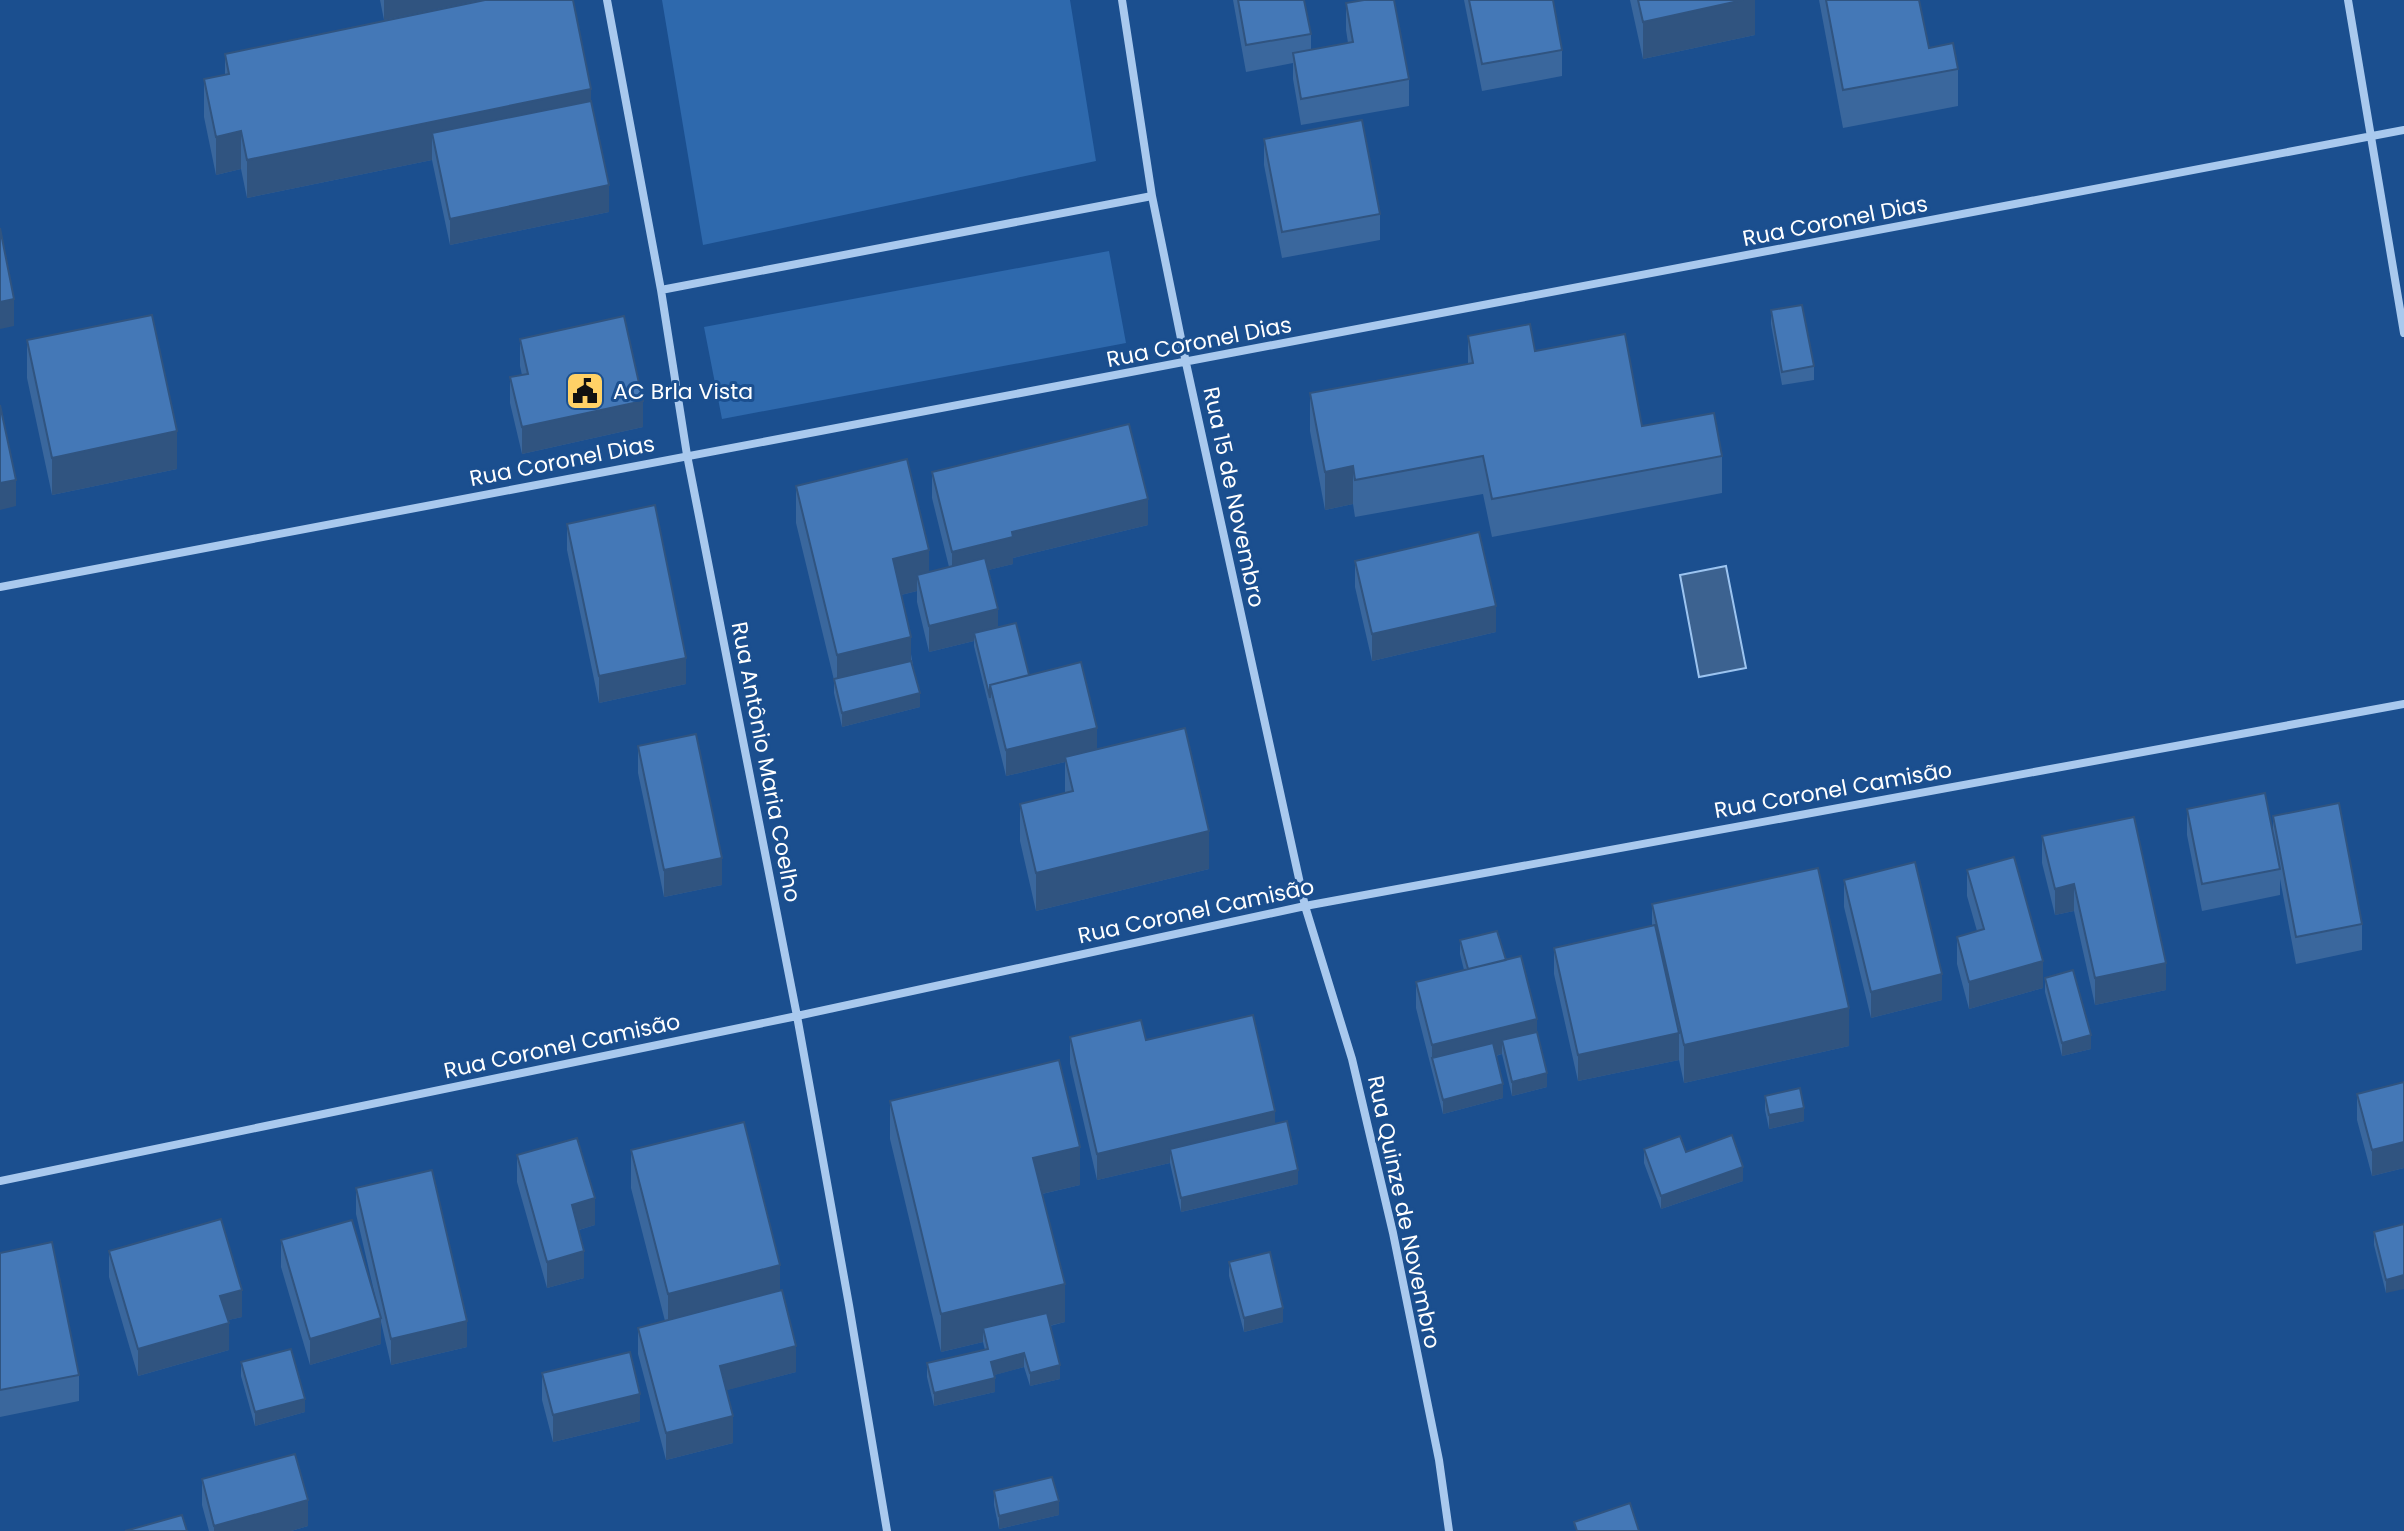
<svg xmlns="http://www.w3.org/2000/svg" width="2404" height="1531" viewBox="0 0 2404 1531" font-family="Poppins,sans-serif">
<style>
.green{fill:#2e69ad}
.water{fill:#3c6290;stroke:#9cc4f0;stroke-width:2}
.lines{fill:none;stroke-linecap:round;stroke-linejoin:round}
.minor{stroke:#a9c9ee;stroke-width:8}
.wall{fill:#3a679d}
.shaded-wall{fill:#305480}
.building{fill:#4478b7;stroke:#305480;stroke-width:2}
.labels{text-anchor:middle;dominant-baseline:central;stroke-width:6;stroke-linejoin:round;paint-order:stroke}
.street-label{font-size:22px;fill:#fff;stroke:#1b4f8f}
.poi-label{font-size:22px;fill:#fff;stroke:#1b4f8f;text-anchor:start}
</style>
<rect width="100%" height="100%" fill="#1b4f8f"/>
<path class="green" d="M 662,0 L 1070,0 L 1096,161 L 703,245 Z
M 1109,251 L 1126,343 L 722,419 L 704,327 Z"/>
<path class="water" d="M 1726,566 L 1746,668 L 1699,677 L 1680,575 Z"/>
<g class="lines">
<path class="minor" d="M 607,0 L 661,290 L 687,455 L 797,1016 L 849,1305 L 887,1531
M 1122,0 L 1152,196 L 1186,363 L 1305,906 L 1352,1059 L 1393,1233 L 1439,1460 L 1449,1531
M 2348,0 L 2404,333
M 661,290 L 1152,196
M 0,587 L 2404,130
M 0,1181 L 797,1016 L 1305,906 L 2404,704"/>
</g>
<path class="wall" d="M 380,0 L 481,0 L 384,20 Z
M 1233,0 L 1304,0 L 1311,34 L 1311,50 L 1348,43 L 1346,30 L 1346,3 L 1409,79 L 1409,106 L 1301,125 L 1293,79 L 1293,63 L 1246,72 Z
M 1464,0 L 1553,0 L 1562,50 L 1562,76 L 1482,91 Z
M 1630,0 L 1755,0 L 1755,35 L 1643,59 Z
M 1819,0 L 1919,0 L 1929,48 L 1958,69 L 1958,106 L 1843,128 Z
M 225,54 L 591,101 L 609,212 L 450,245 L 432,160 L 247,198 L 241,169 L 216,175 L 204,117 L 204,79 L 225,75 Z
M 1264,139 L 1380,214 L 1380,240 L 1282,258 L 1264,165 Z
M 1771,310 L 1814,366 L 1814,380 L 1782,385 L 1771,324 Z
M 1468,336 L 1535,351 L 1642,426 L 1722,456 L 1722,493 L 1492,537 L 1483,494 L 1355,517 L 1353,504 L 1325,510 L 1310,431 L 1310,393 L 1468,364 Z
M 520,339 L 643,427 L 522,454 L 510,403 L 510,377 L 522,375 L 520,366 Z
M 27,340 L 177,469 L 52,495 L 27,378 Z
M 932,472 L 1148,525 L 1013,558 L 1013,564 L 988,570 L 998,628 L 1029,675 L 1209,869 L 1036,911 L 1020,841 L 1020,804 L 1065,793 L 1065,762 L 1006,776 L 974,646 L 974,641 L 929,652 L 917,602 L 917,591 L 901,595 L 920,707 L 842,727 L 834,693 L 834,680 L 796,523 L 796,486 L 929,572 L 949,567 L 932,498 Z
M 567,524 L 686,684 L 599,703 L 567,550 Z
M 1355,561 L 1496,632 L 1372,661 L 1355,587 Z
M 638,746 L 722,885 L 664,897 L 638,773 Z
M 2187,809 L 2273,834 L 2273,816 L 2362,924 L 2362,950 L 2296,964 L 2280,879 L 2280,895 L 2202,911 L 2187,835 Z
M 2042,836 L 2166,990 L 2095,1005 L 2074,911 L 2055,915 L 2042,863 Z
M 1967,870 L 2043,988 L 1969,1009 L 1957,964 L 1957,937 L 1977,931 L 1967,896 Z
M 1844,880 L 1942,1000 L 1871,1018 L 1844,907 Z
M 1652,904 L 1849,1046 L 1684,1083 L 1679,1060 L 1578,1081 L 1554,974 L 1554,948 L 1652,926 Z
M 1460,940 L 1506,960 L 1537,1032 L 1547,1087 L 1512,1096 L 1502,1054 L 1496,1056 L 1503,1098 L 1443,1114 L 1416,1008 L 1416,982 L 1464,970 L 1460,954 Z
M 2045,978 L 2091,1049 L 2062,1056 L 2045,992 Z
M 1070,1037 L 1146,1040 L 1275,1124 L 1298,1184 L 1181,1212 L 1170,1163 L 1097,1180 L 1070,1063 Z
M 2404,1082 L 2404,1168 L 2372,1176 L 2357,1120 L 2357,1094 Z
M 1765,1096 L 1804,1121 L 1769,1129 L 1765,1110 Z
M 890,1101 L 1080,1185 L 1042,1194 L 1065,1322 L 1050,1326 L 1060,1379 L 1030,1386 L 1024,1367 L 994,1375 L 995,1392 L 934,1406 L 927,1377 L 927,1363 L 985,1350 L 983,1342 L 941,1352 L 890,1139 Z
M 1644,1149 L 1686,1152 L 1743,1181 L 1661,1209 L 1644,1163 Z
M 631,1150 L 780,1290 L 796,1372 L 726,1390 L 733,1443 L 666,1460 L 638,1354 L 638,1328 L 665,1321 L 631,1188 Z
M 517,1155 L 595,1225 L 579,1230 L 584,1278 L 547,1288 L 517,1182 Z
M 356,1188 L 467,1347 L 391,1365 L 381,1322 L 381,1344 L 310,1365 L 281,1267 L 281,1240 L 377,1304 L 356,1214 Z
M 2404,1224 L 2386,1293 L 2374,1245 L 2374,1232 Z
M 109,1251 L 242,1317 L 228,1320 L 229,1350 L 138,1376 L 109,1277 Z
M 0,1253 L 79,1375 L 79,1401 L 0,1417 Z
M 1229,1262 L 1283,1322 L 1244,1332 L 1229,1276 Z
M 241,1362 L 305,1412 L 255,1426 L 241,1376 Z
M 542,1373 L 640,1421 L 553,1442 L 542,1400 Z
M 202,1479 L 308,1526 L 291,1531 L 209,1531 L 202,1505 Z
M 994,1491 L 1059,1515 L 999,1529 L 994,1505 Z"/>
<path class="shaded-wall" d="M 384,0 L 481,0 L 384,20 Z
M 1743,0 L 1755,0 L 1755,35 L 1643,59 L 1643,22 Z
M 591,89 L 591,127 L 432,133 L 432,160 L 247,198 L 247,160 Z
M 241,131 L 241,169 L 216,175 L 216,137 Z
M 609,185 L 609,212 L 450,245 L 450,219 Z
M 14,299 L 14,326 L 0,329 L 0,302 Z
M 643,401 L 643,427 L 522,454 L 522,427 Z
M 177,431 L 177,469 L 52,495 L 52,458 Z
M 1353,466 L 1353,504 L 1325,510 L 1325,472 Z
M 16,480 L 16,506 L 0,510 L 0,483 Z
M 1148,499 L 1148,525 L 1013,558 L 1013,564 L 952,579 L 952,552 L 1012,532 Z
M 929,550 L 929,588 L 917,575 L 917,591 L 893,597 L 893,559 Z
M 1496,606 L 1496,632 L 1372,661 L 1372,634 Z
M 998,609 L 998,636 L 974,633 L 974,641 L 929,652 L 929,626 Z
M 911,637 L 911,674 L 837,693 L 837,655 Z
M 686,658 L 686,684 L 599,703 L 599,676 Z
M 920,693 L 920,707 L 842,727 L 842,713 Z
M 1097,728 L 1097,754 L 1065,757 L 1065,762 L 1006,776 L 1006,750 Z
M 1209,831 L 1209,869 L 1036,911 L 1036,873 Z
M 722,858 L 722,885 L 664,897 L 664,870 Z
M 2074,884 L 2074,911 L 2055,915 L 2055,889 Z
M 2043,961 L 2043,988 L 1969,1009 L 1969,982 Z
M 2166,963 L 2166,990 L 2095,1005 L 2095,978 Z
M 1942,974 L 1942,1000 L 1871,1018 L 1871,992 Z
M 1849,1008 L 1849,1046 L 1684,1083 L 1684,1045 Z
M 1537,1019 L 1537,1045 L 1502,1040 L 1502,1054 L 1436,1070 L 1432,1058 L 1432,1045 Z
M 1679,1033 L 1679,1060 L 1578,1081 L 1578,1055 Z
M 2091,1035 L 2091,1049 L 2062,1056 L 2062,1043 Z
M 1547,1073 L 1547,1087 L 1512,1096 L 1512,1082 Z
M 1503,1084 L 1503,1098 L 1443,1114 L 1443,1100 Z
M 1804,1108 L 1804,1121 L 1769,1129 L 1769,1115 Z
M 1275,1111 L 1275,1137 L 1170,1149 L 1170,1163 L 1097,1180 L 1097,1154 Z
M 2404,1142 L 2404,1168 L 2372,1176 L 2372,1150 Z
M 1080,1147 L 1080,1185 L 1033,1196 L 1033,1158 Z
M 1743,1167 L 1743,1181 L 1661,1209 L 1661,1196 Z
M 1298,1170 L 1298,1184 L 1181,1212 L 1181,1198 Z
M 595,1198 L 595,1225 L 572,1232 L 572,1205 Z
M 584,1251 L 584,1278 L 547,1288 L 547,1262 Z
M 780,1265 L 780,1303 L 668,1332 L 668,1294 Z
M 2404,1275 L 2404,1289 L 2386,1293 L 2386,1280 Z
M 1065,1284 L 1065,1322 L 986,1341 L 983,1328 L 983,1342 L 941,1352 L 941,1314 Z
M 242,1290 L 242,1317 L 220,1322 L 220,1296 Z
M 1283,1308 L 1283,1322 L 1244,1332 L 1244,1318 Z
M 381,1318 L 381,1344 L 310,1365 L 310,1339 Z
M 467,1321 L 467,1347 L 391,1365 L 391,1339 Z
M 229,1323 L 229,1350 L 138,1376 L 138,1349 Z
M 796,1346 L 796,1372 L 720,1392 L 720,1366 Z
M 1024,1353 L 1024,1367 L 991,1376 L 991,1362 Z
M 1060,1365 L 1060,1379 L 1030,1386 L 1030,1373 Z
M 995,1378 L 995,1392 L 934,1406 L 934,1393 Z
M 640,1394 L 640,1421 L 553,1442 L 553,1415 Z
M 305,1399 L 305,1412 L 255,1426 L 255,1412 Z
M 733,1416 L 733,1443 L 666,1460 L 666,1433 Z
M 308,1500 L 308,1526 L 291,1531 L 214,1531 L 214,1526 Z
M 1059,1501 L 1059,1515 L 999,1529 L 999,1516 Z"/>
<path class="building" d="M 485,0 L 573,0 L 591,89 L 247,160 L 241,131 L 216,137 L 204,79 L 229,74 L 225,54 Z
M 1238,0 L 1304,0 L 1311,34 L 1246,45 Z
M 1364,0 L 1394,0 L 1409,79 L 1301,99 L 1293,53 L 1353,42 L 1346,3 Z
M 1469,0 L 1553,0 L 1562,50 L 1482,64 Z
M 1638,0 L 1743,0 L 1643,22 Z
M 1826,0 L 1919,0 L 1929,48 L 1953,43 L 1958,69 L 1843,90 Z
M 591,101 L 609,185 L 450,219 L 432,133 Z
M 1362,120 L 1380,214 L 1282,232 L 1264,139 Z
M 0,228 L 14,299 L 0,302 Z
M 1802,305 L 1814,366 L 1782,372 L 1771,310 Z
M 152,315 L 177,431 L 52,458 L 27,340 Z
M 624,316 L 643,401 L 522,427 L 510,377 L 528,374 L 520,339 Z
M 1530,324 L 1535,351 L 1625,334 L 1642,426 L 1714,413 L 1722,456 L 1492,499 L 1483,456 L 1355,480 L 1353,466 L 1325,472 L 1310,393 L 1473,363 L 1468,336 Z
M 0,405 L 16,480 L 0,483 Z
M 1129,424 L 1148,499 L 1012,532 L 1013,537 L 952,552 L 932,472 Z
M 907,459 L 929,550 L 893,559 L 911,637 L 837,655 L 796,486 Z
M 655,505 L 686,658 L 599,676 L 567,524 Z
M 1479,532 L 1496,606 L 1372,634 L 1355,561 Z
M 985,558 L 998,609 L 929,626 L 917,575 Z
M 1016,623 L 1029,675 L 990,685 L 990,698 L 974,633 Z
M 911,661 L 920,693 L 842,713 L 834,679 Z
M 1081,662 L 1097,728 L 1006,750 L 990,685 Z
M 1185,728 L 1209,831 L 1036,873 L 1020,804 L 1073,791 L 1065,757 Z
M 696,734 L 722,858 L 664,870 L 638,746 Z
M 2265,793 L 2280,869 L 2202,884 L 2187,809 Z
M 2339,803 L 2362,924 L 2296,937 L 2273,816 Z
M 2134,817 L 2166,963 L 2095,978 L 2074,884 L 2055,889 L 2042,836 Z
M 2014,857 L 2043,961 L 1969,982 L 1957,937 L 1984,929 L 1967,870 Z
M 1915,862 L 1942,974 L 1871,992 L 1844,880 Z
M 1818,868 L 1849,1008 L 1684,1045 L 1652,904 Z
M 1655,925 L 1679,1033 L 1578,1055 L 1554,948 Z
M 1497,931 L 1506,960 L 1468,969 L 1460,940 Z
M 1521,956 L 1537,1019 L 1432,1045 L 1416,982 Z
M 2073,970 L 2091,1035 L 2062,1043 L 2045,978 Z
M 1253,1015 L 1275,1111 L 1097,1154 L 1070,1037 L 1141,1020 L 1146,1040 Z
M 1537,1032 L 1547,1073 L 1512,1082 L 1502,1040 Z
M 1493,1043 L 1503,1084 L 1443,1100 L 1432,1058 Z
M 1059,1060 L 1080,1147 L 1033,1158 L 1065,1284 L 941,1314 L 890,1101 Z
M 2404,1082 L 2404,1142 L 2372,1150 L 2357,1094 Z
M 1800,1088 L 1804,1108 L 1769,1115 L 1765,1096 Z
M 1287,1121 L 1298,1170 L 1181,1198 L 1170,1149 Z
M 744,1122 L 780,1265 L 668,1294 L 631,1150 Z
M 1732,1135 L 1743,1167 L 1661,1196 L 1644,1149 L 1680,1136 L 1686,1152 Z
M 577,1138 L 595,1198 L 572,1205 L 584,1251 L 547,1262 L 517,1155 Z
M 432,1170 L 467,1321 L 391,1339 L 356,1188 Z
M 221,1219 L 242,1290 L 220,1296 L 229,1323 L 138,1349 L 109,1251 Z
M 352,1220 L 381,1318 L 310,1339 L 281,1240 Z
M 2404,1224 L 2404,1275 L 2386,1280 L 2374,1232 Z
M 52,1242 L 79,1375 L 0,1390 L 0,1253 Z
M 1270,1252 L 1283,1308 L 1244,1318 L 1229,1262 Z
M 782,1290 L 796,1346 L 720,1366 L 733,1416 L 666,1433 L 638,1328 Z
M 1047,1313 L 1060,1365 L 1030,1373 L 1024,1353 L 991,1362 L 995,1378 L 934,1393 L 927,1363 L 988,1349 L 983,1328 Z
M 291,1349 L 305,1399 L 255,1412 L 241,1362 Z
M 630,1352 L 640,1394 L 553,1415 L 542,1373 Z
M 295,1454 L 308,1500 L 214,1526 L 202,1479 Z
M 1052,1477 L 1059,1501 L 999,1516 L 994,1491 Z
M 1630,1503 L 1639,1531 L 1577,1531 L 1574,1522 Z
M 182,1515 L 187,1531 L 125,1531 Z"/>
<defs>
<symbol id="civic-square" viewBox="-11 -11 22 22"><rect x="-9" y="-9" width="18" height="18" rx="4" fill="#ffd166" stroke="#1b4f8f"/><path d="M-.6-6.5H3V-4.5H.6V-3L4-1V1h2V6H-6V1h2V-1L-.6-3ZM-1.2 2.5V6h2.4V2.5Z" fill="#111"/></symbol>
</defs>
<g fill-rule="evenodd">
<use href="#civic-square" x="563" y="369" width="44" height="44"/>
</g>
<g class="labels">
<g class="street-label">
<text transform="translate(1835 221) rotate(-11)">Rua Coronel Dias</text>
<text transform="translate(1199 342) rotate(-11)">Rua Coronel Dias</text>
<text transform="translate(562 461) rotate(-11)">Rua Coronel Dias</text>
<text transform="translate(1234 497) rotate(78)">Rua 15 de Novembro</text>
<text transform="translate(766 762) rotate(79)">Rua Antônio Maria Coelho</text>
<text transform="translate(1833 790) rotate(-10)">Rua Coronel Camisão</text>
<text transform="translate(1196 911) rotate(-12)">Rua Coronel Camisão</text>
<text transform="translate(562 1046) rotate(-12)">Rua Coronel Camisão</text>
<text transform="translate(1404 1212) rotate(78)">Rua Quinze de Novembro</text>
</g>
<g class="poi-label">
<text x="613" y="391">AC Brla Vista</text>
</g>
</g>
</svg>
